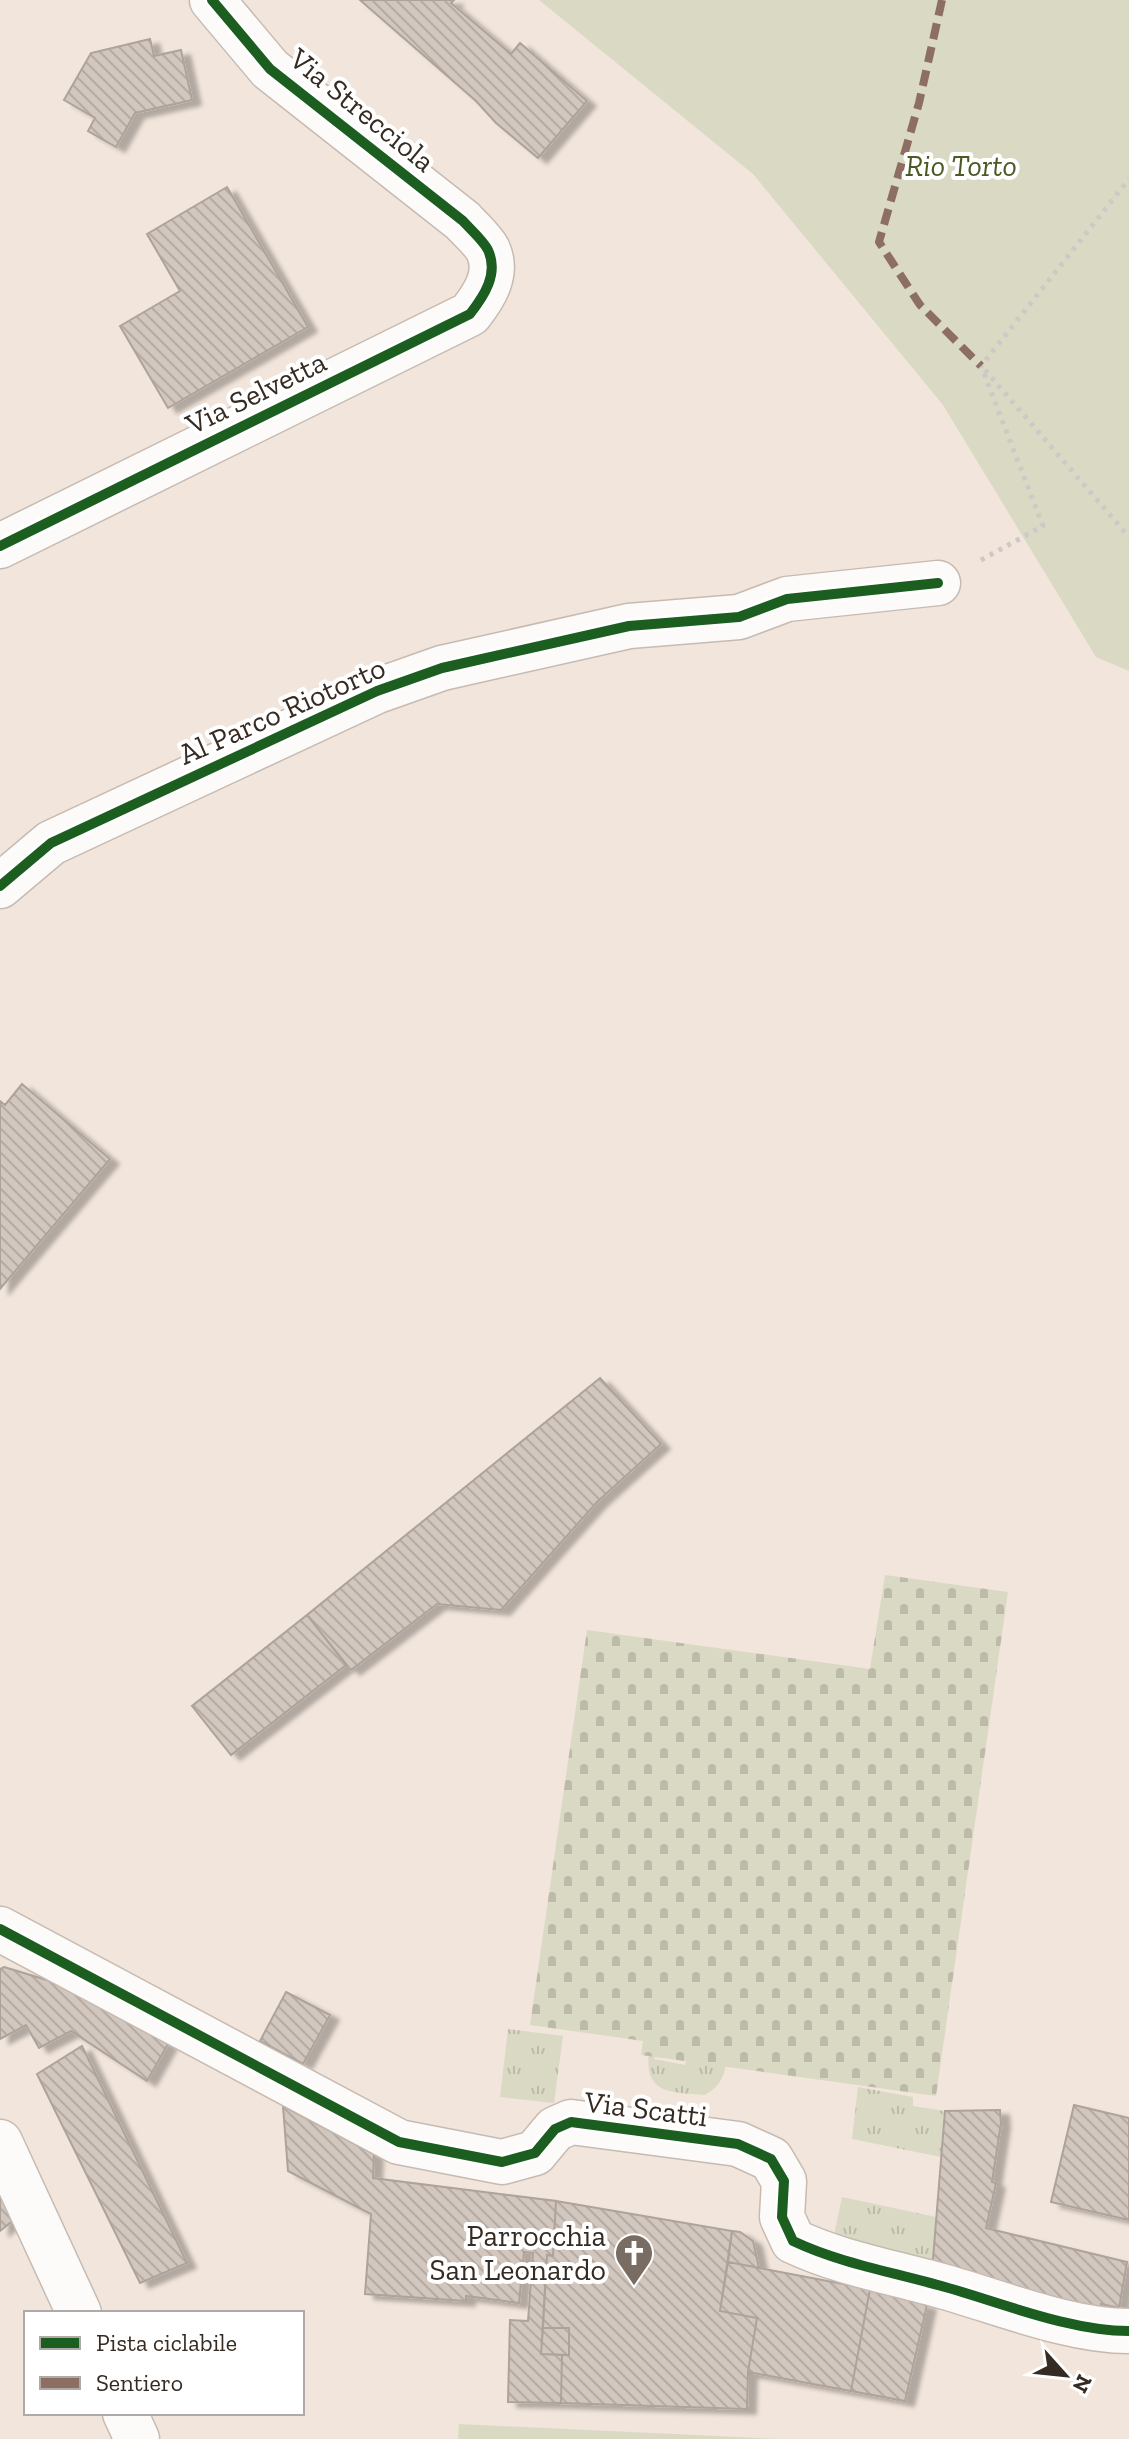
<svg xmlns="http://www.w3.org/2000/svg" width="1129" height="2439" viewBox="0 0 1129 2439" font-family="'Zilla Slab',serif">
<style>
.grass{fill:url(#grass-tufts)}
.cemetery{fill:url(#cemetery-stones)}
.park{fill:#dad9c4}
.building{fill:url(#building-back-hatch);stroke:#aea39a;stroke-width:2;filter:url(#shadow)}
.lines{fill:none;stroke-linecap:round;stroke-linejoin:round}
.minor-casing{stroke:#c6bbb2;stroke-width:47}
.path{stroke:#cec9c6;stroke-width:5;stroke-dasharray:4 6;stroke-linecap:butt}
.minor{stroke:#fdfbfa;stroke-width:44}
.quiet{stroke:#8d6e63;stroke-width:8;stroke-dasharray:16 8;stroke-linecap:butt}
.cycleway-casing{stroke:#fff;stroke-width:15}
.cycleway{stroke:#1b5e20;stroke-width:10}
.labels{text-anchor:middle;dominant-baseline:central;stroke-width:8;stroke-linejoin:round;paint-order:stroke}
.street-label{font-size:30px;fill:#362b22;stroke:#fff}
.park-label{font-size:30px;font-style:italic;fill:#4d5925;stroke:#fff}
.poi-label{font-size:30px;fill:#362b22;stroke:#fff;text-anchor:end}
</style>
<defs>
<pattern id="grass-tufts" width="24" height="20" patternUnits="userSpaceOnUse" patternTransform="scale(2)"><rect width="24" height="20" fill="#dad9c4"/><path d="M3 7l-1-3M5 7V3M7 7l1-3M15 17l-1-3M17 17v-4M19 17l1-3" fill="none" stroke="#bcbaa8"/></pattern>
<pattern id="cemetery-stones" width="16" height="16" patternUnits="userSpaceOnUse" patternTransform="scale(2)"><rect width="16" height="16" fill="#dad9c4"/><path d="M2 7V4a2 2 0 0 1 4 0v3zM10 15v-3a2 2 0 0 1 4 0v3z" fill="#bcbaa8"/></pattern>
<pattern id="building-back-hatch" width="6" height="6" patternUnits="userSpaceOnUse" patternTransform="scale(2)"><rect width="6" height="6" fill="#d2c7be"/><path d="M-1 5l2 2M0 0l6 6M5-1l2 2" fill="none" stroke="#b5aba3"/></pattern>
<filter id="shadow"><feDropShadow dx="9" dy="5" stdDeviation="2" flood-color="#0004"/></filter>
</defs>
<rect width="100%" height="100%" fill="#f2e5db"/>
<path class="grass" d="M 508,2029 L 563,2036 L 554,2103 L 500,2097 Z
M 649,2050 L 656,2051 L 654,2059 L 685,2065 L 687,2057 L 726,2064 C 724,2079 718,2087 705,2095 C 669,2092 644,2095 649,2050 Z
M 858,2087 L 913,2097 L 913,2106 L 945,2111 L 941,2157 L 852,2139 Z
M 842,2197 L 936,2217 L 932,2271 L 833,2240 Z"/>
<path class="cemetery" d="M 885,1575 L 1008,1592 L 936,2096 L 641,2055 L 643,2041 L 530,2025 L 587,1630 L 870,1669 Z"/>
<path class="park" d="M 539,0 L 1129,0 L 1129,671 L 1096,657 L 943,405 L 753,174 Z
M 459,2424 L 778,2439 L 458,2439 Z"/>
<path class="building" d="M 360,0 L 454,0 L 451,3 L 511,54 L 520,43 L 587,101 L 538,158 L 496,123 L 476,101 Z
M 150,39 L 154,56 L 181,50 L 192,100 L 135,113 L 116,147 L 88,131 L 95,118 L 64,100 L 91,53 Z
M 227,187 L 308,327 L 168,408 L 120,326 L 180,291 L 147,234 Z
M 22,1084 L 110,1159 L 0,1289 L 0,1101 L 5,1105 Z
M 600,1378 L 661,1444 L 597,1502 L 501,1610 L 437,1604 L 351,1670 L 307,1615 Z
M 307,1615 L 346,1665 L 231,1755 L 192,1706 Z
M 4,1967 L 60,1984 L 168,2044 L 147,2081 L 71,2031 L 39,2048 L 26,2025 L 0,2039 L 0,1969 Z
M 286,1992 L 330,2015 L 303,2064 L 260,2041 Z
M 82,2046 L 187,2263 L 140,2283 L 37,2074 Z
M 1074,2105 L 1129,2118 L 1129,2220 L 1051,2202 Z
M 283,2106 L 374,2154 L 373,2178 L 556,2201 L 553,2256 L 547,2255 L 541,2354 L 562,2355 L 561,2403 L 508,2402 L 510,2320 L 528,2321 L 533,2253 L 524,2252 L 519,2303 L 466,2296 L 466,2301 L 365,2294 L 371,2214 L 288,2171 Z
M 1000,2110 L 1001,2123 L 992,2182 L 996,2183 L 986,2228 L 1127,2262 L 1119,2308 L 1101,2304 L 1097,2319 L 932,2271 L 945,2111 Z
M 0,2177 L 20,2215 L 0,2231 Z
M 556,2201 L 732,2231 L 720,2311 L 757,2318 L 748,2372 L 747,2409 L 561,2403 L 562,2355 L 569,2355 L 569,2328 L 543,2328 L 547,2255 L 553,2256 Z
M 732,2231 L 740,2232 L 753,2241 L 759,2268 L 728,2262 Z
M 728,2262 L 870,2289 L 851,2391 L 748,2372 L 757,2318 L 720,2311 Z
M 870,2289 L 927,2305 L 905,2401 L 851,2391 Z
M 543,2328 L 569,2328 L 569,2355 L 541,2354 Z"/>
<g class="lines">
<defs>
<path id="minor" d="M 0,546 L 470,314 C 484,296 499,274 488,250 C 483,240 470,229 463,221 L 270,69 L 212,0
M 0,886 L 51,843 L 377,691 L 442,668 L 629,626 L 739,617 L 787,599 L 938,583
M 0,1929 L 399,2142 L 502,2162 L 535,2153 L 555,2129 L 571,2122 L 738,2144 L 771,2159 L 784,2181 L 782,2217 L 793,2241 C 842,2264 893,2272 945,2287 C 1002,2303 1070,2331 1129,2331
M 0,2142 L 79,2313
M 125,2413 L 137,2439"/>
</defs>
<use href="#minor" class="minor-casing"/>
<path class="path" d="M 985,370 L 1129,537
M 981,560 L 1043,526 L 981,366 L 1129,179"/>
<use href="#minor" class="minor"/>
<path class="quiet" d="M 942,0 L 919,103 L 879,242 L 920,305 L 981,366"/>
<defs>
<path id="cycleway" d="M 0,546 L 470,314 C 484,296 499,274 488,250 C 483,240 470,229 463,221 L 270,69 L 212,0
M 0,886 L 51,843 L 377,691 L 442,668 L 629,626 L 739,617 L 787,599 L 938,583
M 0,1929 L 399,2142 L 502,2162 L 535,2153 L 555,2129 L 571,2122 L 738,2144 L 771,2159 L 784,2181 L 782,2217 L 793,2241 C 842,2264 893,2272 945,2287 C 1002,2303 1070,2331 1129,2331"/>
</defs>
<use href="#cycleway" class="cycleway-casing"/>
<use href="#cycleway" class="cycleway"/>
</g>
<defs>
<symbol id="church-pin" viewBox="-11 -11 22 30"><path d="M0 17L-7.5 6A9.5 9.5 0 1 1 7.5 6Z" fill="#786c63" stroke="#fff"/><path d="M-1.2-6h2.4v3.5h3.3v2.4h-3.3V6h-2.4V-.1h-3.3v-2.4h3.3Z" fill="#fff"/></symbol>
</defs>
<g fill-rule="evenodd">
<use href="#church-pin" x="612" y="2231" width="44" height="60"/>
</g>
<g class="labels">
<g class="street-label">
<text transform="translate(362 110) rotate(39)">Via Strecciola</text>
<text transform="translate(256 393) rotate(-26)">Via Selvetta</text>
<text transform="translate(282 711) rotate(-24)">Al Parco Riotorto</text>
<text transform="translate(646 2109) rotate(7)">Via Scatti</text>
</g>
<g class="park-label">
<text x="961" y="166">Rio Torto</text>
</g>
<g class="poi-label">
<text x="606" y="2236">Parrocchia<tspan x="606" dy="34">San Leonardo</tspan></text>
</g>
</g>
<rect x="24" y="2311" width="280" height="104" fill="#ffffff" stroke="#afaaa7" stroke-width="2"/>
<rect x="40" y="2337" width="40" height="12" fill="#1b5e20" stroke="#afaaa7" stroke-width="2"/>
<text x="96" y="2351" font-size="24" fill="#362b22">Pista ciclabile</text>
<rect x="40" y="2377" width="40" height="12" fill="#8d6e63" stroke="#afaaa7" stroke-width="2"/>
<text x="96" y="2391" font-size="24" fill="#362b22">Sentiero</text>
<g transform="translate(1065 2375) rotate(117)" stroke="#ffffff" stroke-width="6" paint-order="stroke">
<path d="M0-6L14 30L0 20L-14 30Z" fill="#362b22"/>
<text y="-12" font-size="22" font-weight="bold" text-anchor="middle" fill="#362b22">N</text>
</g>
</svg>
